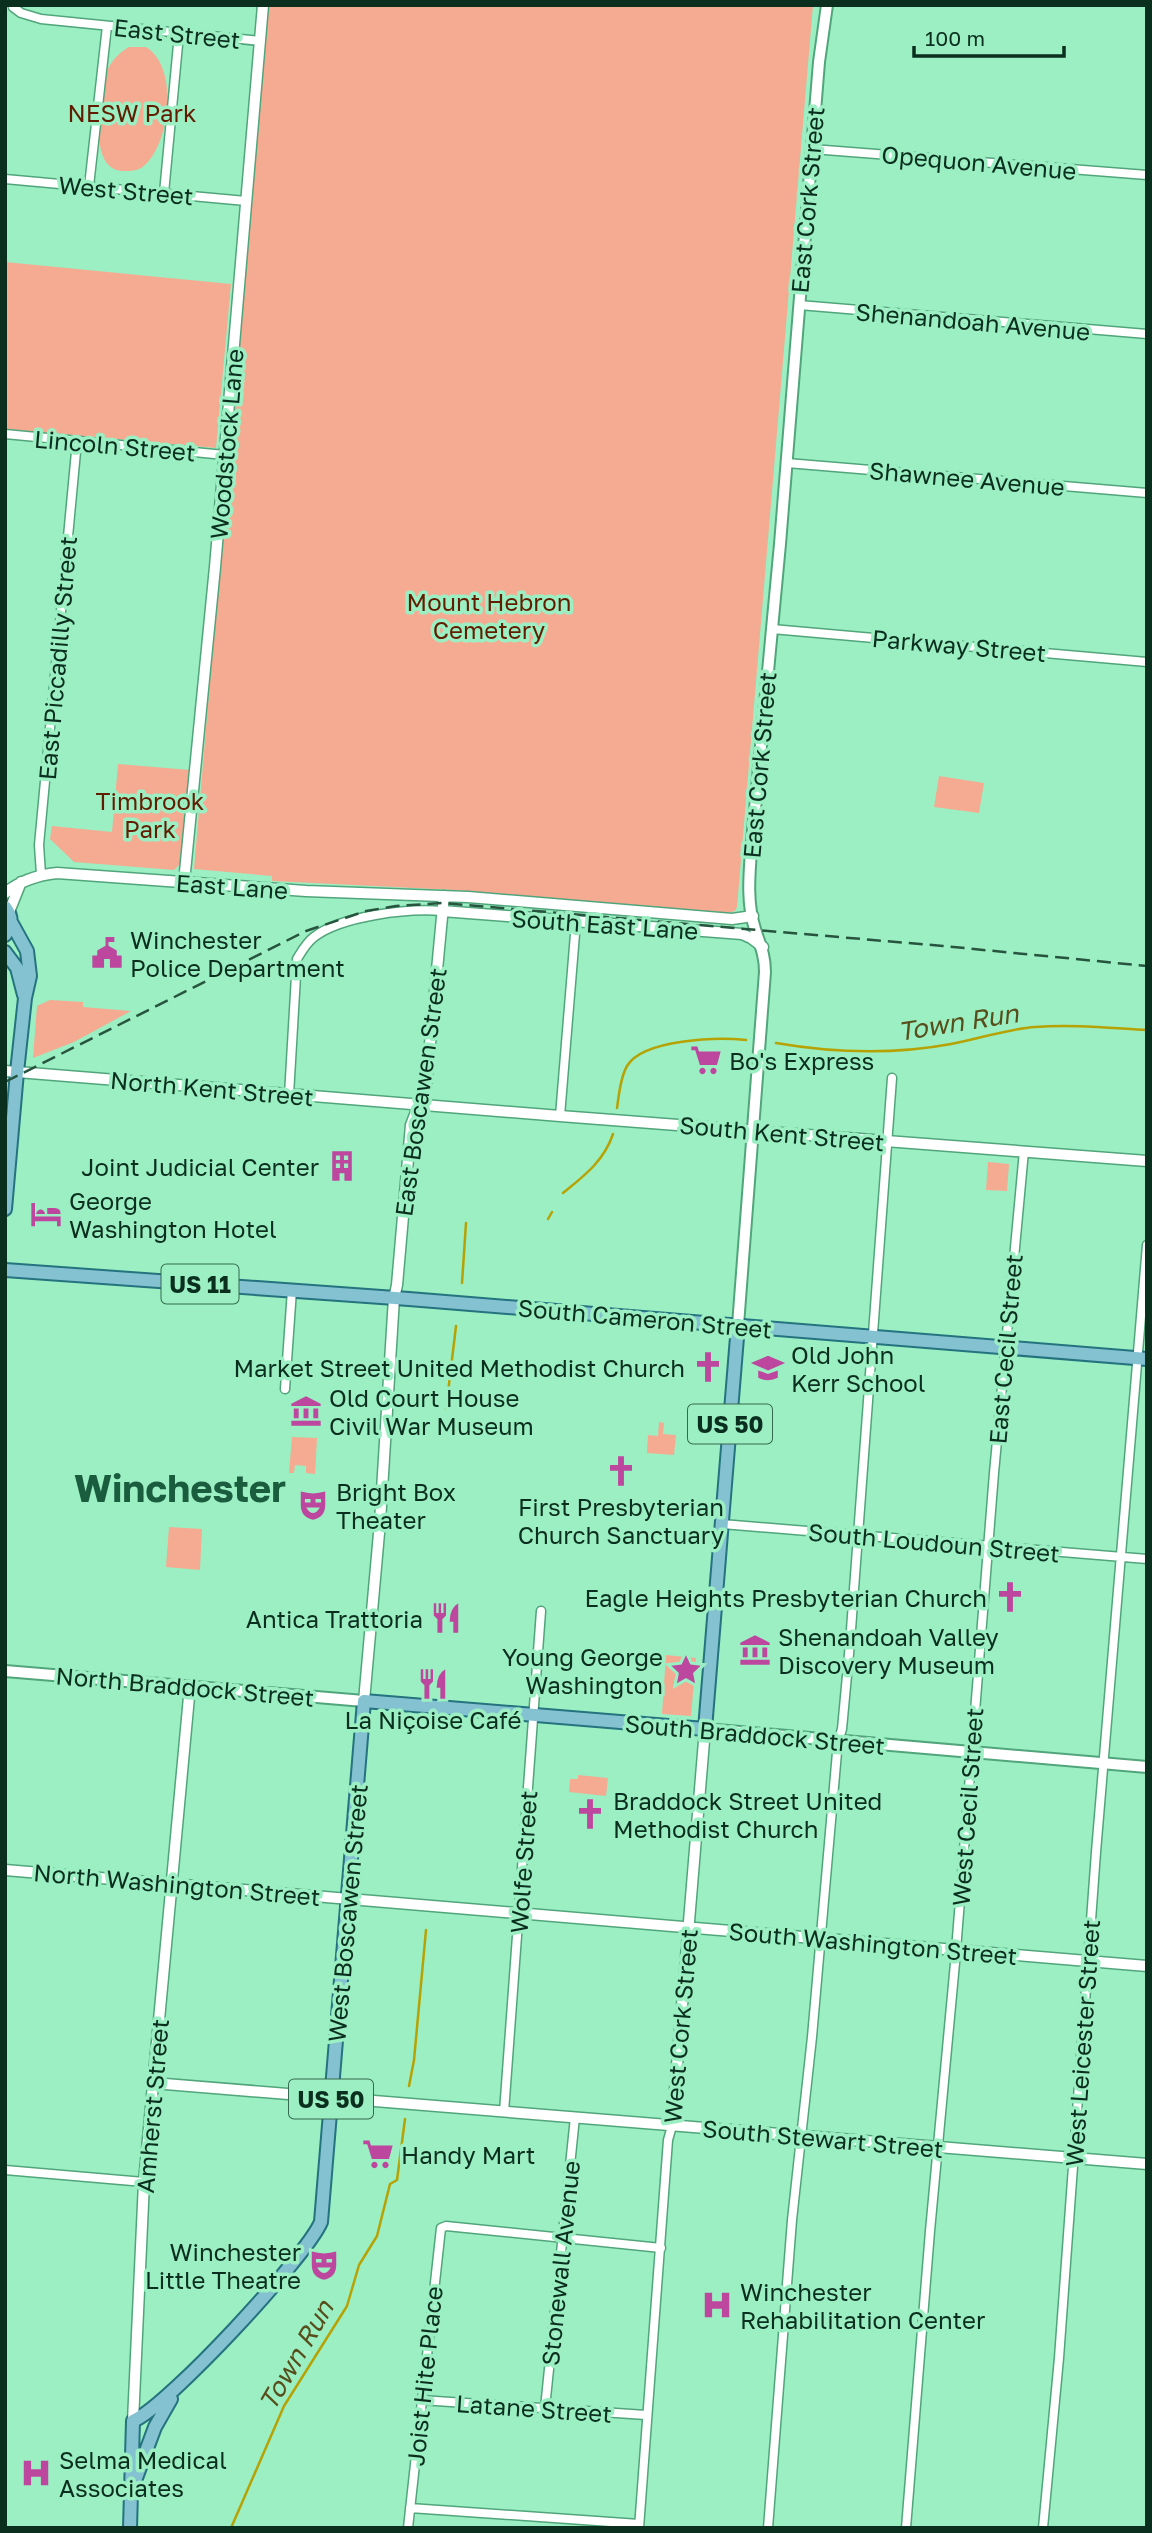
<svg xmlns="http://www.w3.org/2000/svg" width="1152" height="2533" viewBox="0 0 1152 2533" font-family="'Golos Text',sans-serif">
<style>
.green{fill:#f4ab92}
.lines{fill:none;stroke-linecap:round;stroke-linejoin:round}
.stream{stroke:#b7a205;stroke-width:2.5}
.minor-casing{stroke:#51a57b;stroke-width:11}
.tertiary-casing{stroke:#51a57b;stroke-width:13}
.secondary-casing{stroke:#51a57b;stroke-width:14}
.primary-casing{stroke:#24737f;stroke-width:16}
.minor{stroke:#fff;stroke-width:8}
.tertiary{stroke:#fff;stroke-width:10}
.secondary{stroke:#fff;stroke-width:10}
.primary{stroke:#84c1d1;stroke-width:12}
.rail{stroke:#27543e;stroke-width:2.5;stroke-dasharray:14 7;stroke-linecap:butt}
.labels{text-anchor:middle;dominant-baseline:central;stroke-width:7;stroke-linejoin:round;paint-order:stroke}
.shield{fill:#9befc2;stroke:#36694f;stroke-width:2}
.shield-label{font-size:23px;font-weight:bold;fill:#0b2f1e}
.street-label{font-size:24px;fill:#0b2f1e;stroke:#9befc2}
.park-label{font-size:24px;fill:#621d01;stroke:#9befc2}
.poi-label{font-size:24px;fill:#0b2f1e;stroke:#9befc2;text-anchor:start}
.water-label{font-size:26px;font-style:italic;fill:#574e1b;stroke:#9befc2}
.town-label{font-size:38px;font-weight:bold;fill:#1a5c3e;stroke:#9befc2}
</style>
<rect width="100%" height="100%" fill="#9befc2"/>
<path class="green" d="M 268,5 L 813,5 L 737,907 L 735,911 L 728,913 L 454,890 L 272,881 L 272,876 L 194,869 Z
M 129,47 L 146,47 C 179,67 170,141 146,164 C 140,170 135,171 126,171 C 94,173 98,126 100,106 C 102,81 106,60 129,47 Z
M 5,262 L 231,284 L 216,448 L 5,429 Z
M 118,764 L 190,770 L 181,863 L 174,870 L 74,862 L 50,839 L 52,826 L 112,832 Z
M 939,776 L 984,783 L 979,813 L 934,807 Z
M 50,1000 L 83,1002 L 83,1007 L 131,1011 L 74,1042 L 33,1058 L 37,1006 Z
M 988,1162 L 1009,1164 L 1007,1191 L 986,1190 Z
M 659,1422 L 664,1423 L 663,1434 L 676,1435 L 674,1455 L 647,1453 L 648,1435 L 658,1436 Z
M 292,1437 L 317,1438 L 315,1474 L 306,1473 L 306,1466 L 295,1465 L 294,1473 L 289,1473 Z
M 169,1527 L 202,1529 L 200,1570 L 166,1567 Z
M 666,1655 L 696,1658 L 691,1716 L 662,1714 Z
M 578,1775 L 608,1778 L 606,1796 L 569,1792 L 570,1779 L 578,1779 Z"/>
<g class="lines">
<path class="stream" d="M 776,1043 C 834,1053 892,1055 951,1044 C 979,1039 1006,1029 1035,1027 C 1072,1024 1110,1028 1147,1030
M 617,1108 C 619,1095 620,1078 627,1066 C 643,1039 718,1037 746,1040
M 563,1193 C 584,1176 604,1161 613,1134
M 548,1219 L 552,1212
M 462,1283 L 466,1223
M 446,1409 L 456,1326
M 409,2086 L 414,2060 L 426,1930
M 231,2528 L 284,2406 L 347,2306 L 359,2265 L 377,2236 L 390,2184 L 397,2180 L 405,2119"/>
<defs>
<path id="minor" d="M 13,7 L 21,13 L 41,19 L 260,41
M 812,149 L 1147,175
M 5,179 L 246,201
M 89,186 L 107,26
M 164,193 L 179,34
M 799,305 L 1147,334
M 5,434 L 225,455
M 787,463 L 1147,493
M 772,629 L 1147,662
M 41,874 L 39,845 L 77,441
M 289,1095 L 297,959 C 302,951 306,943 314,937 C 341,916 408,908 442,911
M 560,1116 L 576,922
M 285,1389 L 292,1290
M 722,1524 L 1147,1559
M 504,2112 L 541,1611
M 5,2170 L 144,2182
M 421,2400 L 646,2415
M 545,2408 L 575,2117
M 410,2508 L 639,2524
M 408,2528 L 441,2228 L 446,2226 L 661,2248
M 639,2528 L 668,2140 L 672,2126
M 768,2528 L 792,2220 L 812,2037 L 838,1741 L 842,1729 L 850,1643 L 892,1078
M 906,2528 L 930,2231 L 955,1963 L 994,1473 L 1024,1151
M 1043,2528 L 1059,2358 L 1096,1852 L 1147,1245"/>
<path id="tertiary" d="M 184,882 L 215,567 L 263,5
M 5,893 C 20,881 38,875 57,873 L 306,891 L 468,897 L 732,919 L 753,916
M 442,911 L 742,934 L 751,938 L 763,947
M 9,912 L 21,882
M 5,1071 L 560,1116 L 1147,1161
M 364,1701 L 380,1522 L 394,1298 L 397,1285 L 411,1125 L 426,1086 L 444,896
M 5,1870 L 1147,1966
M 153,2083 L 1147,2164
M 672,2126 L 705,1729
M 133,2421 L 144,2182 L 190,1686"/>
<path id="secondary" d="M 738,1325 L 765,972 C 765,955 760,945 755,929 C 747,905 749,877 751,852 L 780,544 L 819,62 L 827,5
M 5,1671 L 364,1701
M 705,1729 L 1147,1767"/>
<path id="primary" d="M 5,907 C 12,916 13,925 5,935
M 5,952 L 17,968 L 24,995
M 5,1209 L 17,1072 L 25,998 L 30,976 L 27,951 L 11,922
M 5,1270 L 409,1299 L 1147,1359
M 136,2478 L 155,2427 L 171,2399
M 130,2528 L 133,2421 C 168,2406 306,2257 321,2222 L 364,1701 L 705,1729 L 738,1325"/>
</defs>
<use href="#minor" class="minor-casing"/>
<use href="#tertiary" class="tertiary-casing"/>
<use href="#secondary" class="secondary-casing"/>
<use href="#primary" class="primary-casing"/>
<use href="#minor" class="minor"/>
<use href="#tertiary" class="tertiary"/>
<use href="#secondary" class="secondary"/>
<use href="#primary" class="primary"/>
<path class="rail" d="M 5,1082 L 306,931 L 366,911 L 396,906 L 443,903 L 943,946 L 1147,966"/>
</g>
<defs>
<symbol id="civic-bare" viewBox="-9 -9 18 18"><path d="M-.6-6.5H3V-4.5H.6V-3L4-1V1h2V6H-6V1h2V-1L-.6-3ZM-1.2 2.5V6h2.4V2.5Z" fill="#bd479e" stroke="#9befc2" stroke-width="2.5" paint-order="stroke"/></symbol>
<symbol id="supermarket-bare" viewBox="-9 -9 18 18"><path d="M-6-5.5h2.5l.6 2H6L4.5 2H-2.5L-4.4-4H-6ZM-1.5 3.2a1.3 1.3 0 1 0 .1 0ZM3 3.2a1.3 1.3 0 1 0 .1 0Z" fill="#bd479e" stroke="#9befc2" stroke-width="2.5" paint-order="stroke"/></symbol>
<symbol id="building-bare" viewBox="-9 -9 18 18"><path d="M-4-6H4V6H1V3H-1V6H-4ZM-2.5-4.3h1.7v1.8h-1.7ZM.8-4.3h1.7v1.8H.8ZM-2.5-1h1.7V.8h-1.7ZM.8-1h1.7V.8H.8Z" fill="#bd479e" stroke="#9befc2" stroke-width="2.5" paint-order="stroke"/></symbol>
<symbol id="hotel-bare" viewBox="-9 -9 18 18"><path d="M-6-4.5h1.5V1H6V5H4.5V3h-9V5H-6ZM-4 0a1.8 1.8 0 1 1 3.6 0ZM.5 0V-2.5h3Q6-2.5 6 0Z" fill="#bd479e" stroke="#9befc2" stroke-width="2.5" paint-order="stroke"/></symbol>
<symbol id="church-bare" viewBox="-9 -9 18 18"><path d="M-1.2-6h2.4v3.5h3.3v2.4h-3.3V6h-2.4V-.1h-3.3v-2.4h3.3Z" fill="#bd479e" stroke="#9befc2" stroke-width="2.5" paint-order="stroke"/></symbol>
<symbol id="university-bare" viewBox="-9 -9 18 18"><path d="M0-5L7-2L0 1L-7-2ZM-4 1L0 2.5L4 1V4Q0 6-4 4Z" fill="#bd479e" stroke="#9befc2" stroke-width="2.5" paint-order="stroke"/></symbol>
<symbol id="museum-bare" viewBox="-9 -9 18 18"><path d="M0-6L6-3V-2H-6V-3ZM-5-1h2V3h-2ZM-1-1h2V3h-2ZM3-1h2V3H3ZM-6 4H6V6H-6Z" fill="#bd479e" stroke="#9befc2" stroke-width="2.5" paint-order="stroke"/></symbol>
<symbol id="theatre-bare" viewBox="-9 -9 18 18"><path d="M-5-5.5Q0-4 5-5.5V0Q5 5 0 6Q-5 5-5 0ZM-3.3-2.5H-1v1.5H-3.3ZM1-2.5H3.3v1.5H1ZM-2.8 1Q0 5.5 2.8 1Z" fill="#bd479e" stroke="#9befc2" stroke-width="2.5" paint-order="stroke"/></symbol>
<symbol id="restaurant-bare" viewBox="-9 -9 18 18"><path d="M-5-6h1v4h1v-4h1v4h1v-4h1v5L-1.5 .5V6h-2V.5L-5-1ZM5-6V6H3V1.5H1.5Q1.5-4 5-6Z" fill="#bd479e" stroke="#9befc2" stroke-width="2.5" paint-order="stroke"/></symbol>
<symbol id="sight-bare" viewBox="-9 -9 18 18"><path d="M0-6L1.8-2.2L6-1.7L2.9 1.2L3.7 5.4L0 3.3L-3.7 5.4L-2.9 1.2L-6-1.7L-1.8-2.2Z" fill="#bd479e" stroke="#9befc2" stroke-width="2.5" paint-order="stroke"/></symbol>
<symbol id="hospital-bare" viewBox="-9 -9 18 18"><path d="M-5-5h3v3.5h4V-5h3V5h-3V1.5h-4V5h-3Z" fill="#bd479e" stroke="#9befc2" stroke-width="2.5" paint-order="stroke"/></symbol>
</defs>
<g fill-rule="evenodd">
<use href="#civic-bare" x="85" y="931" width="44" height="44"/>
<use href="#supermarket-bare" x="684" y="1038" width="44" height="44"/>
<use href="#building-bare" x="320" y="1144" width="44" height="44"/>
<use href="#hotel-bare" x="24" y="1192" width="44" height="44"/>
<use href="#church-bare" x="686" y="1345" width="44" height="44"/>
<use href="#university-bare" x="746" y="1346" width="44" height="44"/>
<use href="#museum-bare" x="284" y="1389" width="44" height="44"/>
<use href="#church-bare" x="599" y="1449" width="44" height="44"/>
<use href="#theatre-bare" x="291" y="1483" width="44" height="44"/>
<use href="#church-bare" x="988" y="1575" width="44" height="44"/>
<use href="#restaurant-bare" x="424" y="1596" width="44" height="44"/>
<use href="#museum-bare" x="733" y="1628" width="44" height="44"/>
<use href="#sight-bare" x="664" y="1648" width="44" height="44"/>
<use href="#restaurant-bare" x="411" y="1662" width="44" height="44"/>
<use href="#church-bare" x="568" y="1792" width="44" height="44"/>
<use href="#supermarket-bare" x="356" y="2132" width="44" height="44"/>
<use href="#theatre-bare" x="302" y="2243" width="44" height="44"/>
<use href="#hospital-bare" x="695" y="2283" width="44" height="44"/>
<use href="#hospital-bare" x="14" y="2451" width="44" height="44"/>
</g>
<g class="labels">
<g class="shield">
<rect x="161.5" y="1264.5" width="77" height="39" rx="5"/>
<rect x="688" y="1404.5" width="84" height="39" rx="5"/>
<rect x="289" y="2079.5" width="84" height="39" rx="5"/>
</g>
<g class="shield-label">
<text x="200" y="1284">US 11</text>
<text x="730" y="1424">US 50</text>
<text x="331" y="2099">US 50</text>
</g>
<g class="street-label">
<text transform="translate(177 33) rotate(6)">East Street</text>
<text transform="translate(979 162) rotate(5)">Opequon Avenue</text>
<text transform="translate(126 190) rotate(5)">West Street</text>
<text transform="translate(807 200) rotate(-85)">East Cork Street</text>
<text transform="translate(973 321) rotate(5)">Shenandoah Avenue</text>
<text transform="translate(226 444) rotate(-85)">Woodstock Lane</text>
<text transform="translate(115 445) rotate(5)">Lincoln Street</text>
<text transform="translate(967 478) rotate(5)">Shawnee Avenue</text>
<text transform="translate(959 645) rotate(5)">Parkway Street</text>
<text transform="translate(57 658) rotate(-85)">East Piccadilly Street</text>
<text transform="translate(759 765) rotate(-85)">East Cork Street</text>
<text transform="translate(232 886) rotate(4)">East Lane</text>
<text transform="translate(605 924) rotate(4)">South East Lane</text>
<text transform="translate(212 1088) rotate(5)">North Kent Street</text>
<text transform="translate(420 1092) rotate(-82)">East Boscawen Street</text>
<text transform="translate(782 1133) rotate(5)">South Kent Street</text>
<text transform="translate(645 1318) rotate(5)">South Cameron Street</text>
<text transform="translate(1005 1349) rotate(-85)">East Cecil Street</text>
<text transform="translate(934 1542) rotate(5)">South Loudoun Street</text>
<text transform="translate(185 1686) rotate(5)">North Braddock Street</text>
<text transform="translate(755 1734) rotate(5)">South Braddock Street</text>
<text transform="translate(967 1807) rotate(-86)">West Cecil Street</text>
<text transform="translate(523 1862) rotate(-86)">Wolfe Street</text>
<text transform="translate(177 1884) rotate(5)">North Washington Street</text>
<text transform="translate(347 1913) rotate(-85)">West Boscawen Street</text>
<text transform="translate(873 1943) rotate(5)">South Washington Street</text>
<text transform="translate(680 2026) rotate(-85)">West Cork Street</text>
<text transform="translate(1082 2043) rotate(-86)">West Leicester Street</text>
<text transform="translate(152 2106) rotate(-85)">Amherst Street</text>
<text transform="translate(823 2138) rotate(5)">South Stewart Street</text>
<text transform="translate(560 2263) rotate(-84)">Stonewall Avenue</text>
<text transform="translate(424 2376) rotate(-84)">Joist Hite Place</text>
<text transform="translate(534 2408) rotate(4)">Latane Street</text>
</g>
<g class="park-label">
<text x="132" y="112">NESW Park</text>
<text x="489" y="601">Mount Hebron<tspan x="489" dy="28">Cemetery</tspan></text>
<text x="150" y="800">Timbrook<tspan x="150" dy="28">Park</tspan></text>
</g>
<g class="poi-label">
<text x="130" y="939">Winchester<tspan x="130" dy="28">Police Department</tspan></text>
<text x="729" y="1060">Bo's Express</text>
<text x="319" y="1166" text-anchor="end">Joint Judicial Center</text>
<text x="69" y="1200">George<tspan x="69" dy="28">Washington Hotel</tspan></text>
<text x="791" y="1354">Old John<tspan x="791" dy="28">Kerr School</tspan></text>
<text x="685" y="1367" text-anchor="end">Market Street United Methodist Church</text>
<text x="329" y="1397">Old Court House<tspan x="329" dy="28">Civil War Museum</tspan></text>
<text x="336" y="1491">Bright Box<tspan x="336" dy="28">Theater</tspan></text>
<text x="621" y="1506" text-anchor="middle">First Presbyterian<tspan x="621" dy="28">Church Sanctuary</tspan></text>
<text x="987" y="1597" text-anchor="end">Eagle Heights Presbyterian Church</text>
<text x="423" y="1618" text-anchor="end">Antica Trattoria</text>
<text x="778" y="1636">Shenandoah Valley<tspan x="778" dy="28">Discovery Museum</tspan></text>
<text x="663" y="1656" text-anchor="end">Young George<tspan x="663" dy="28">Washington</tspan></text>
<text x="433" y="1719" text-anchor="middle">La Niçoise Café</text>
<text x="613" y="1800">Braddock Street United<tspan x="613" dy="28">Methodist Church</tspan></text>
<text x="401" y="2154">Handy Mart</text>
<text x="301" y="2251" text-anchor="end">Winchester<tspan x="301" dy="28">Little Theatre</tspan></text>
<text x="740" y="2291">Winchester<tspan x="740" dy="28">Rehabilitation Center</tspan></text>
<text x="59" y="2459">Selma Medical<tspan x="59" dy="28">Associates</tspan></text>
</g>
<g class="water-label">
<text transform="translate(958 1022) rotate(-9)">Town Run</text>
<text transform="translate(296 2355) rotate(-60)">Town Run</text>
</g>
<g class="town-label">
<text x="180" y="1487">Winchester</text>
</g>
</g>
<rect width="1152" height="2533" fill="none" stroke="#0b2f1e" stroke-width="14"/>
<path d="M914 46v10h150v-10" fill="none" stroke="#0b2f1e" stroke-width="3.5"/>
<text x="925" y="46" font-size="21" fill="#0b2f1e" stroke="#9befc2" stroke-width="5" paint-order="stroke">100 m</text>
</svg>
